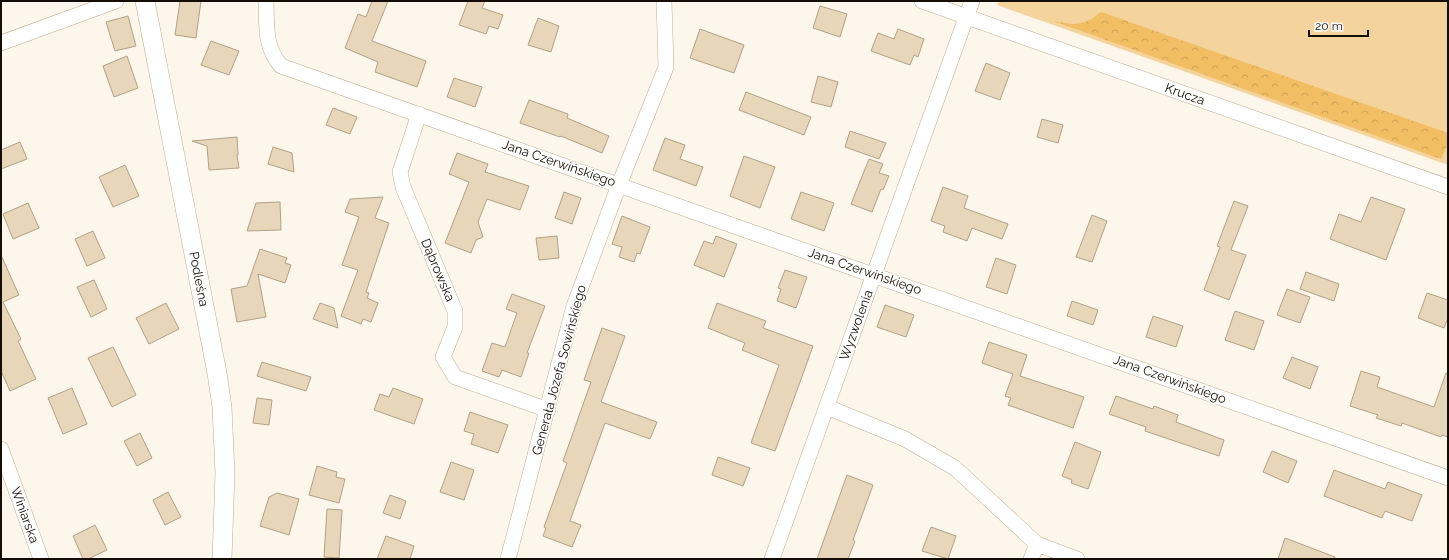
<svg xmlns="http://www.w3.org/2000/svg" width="1449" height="560" viewBox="0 0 1449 560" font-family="Raleway,sans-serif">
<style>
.green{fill:#f5d39c}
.forest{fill:url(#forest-crowns)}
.building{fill:#e7d6ba;stroke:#b1a186}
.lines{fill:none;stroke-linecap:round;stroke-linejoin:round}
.minor-casing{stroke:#bfae94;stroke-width:16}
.tertiary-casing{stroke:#bfae94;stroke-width:20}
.minor{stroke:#fff;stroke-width:15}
.tertiary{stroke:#fff;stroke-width:19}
.labels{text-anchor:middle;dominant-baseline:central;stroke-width:3;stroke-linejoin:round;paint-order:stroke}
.street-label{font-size:13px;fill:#130d05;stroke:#fff}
</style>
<defs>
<pattern id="forest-crowns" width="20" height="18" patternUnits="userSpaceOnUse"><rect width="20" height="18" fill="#f1be64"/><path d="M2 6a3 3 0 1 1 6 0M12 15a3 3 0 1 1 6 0" fill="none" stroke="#cea255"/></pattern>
</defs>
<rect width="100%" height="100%" fill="#fdf6eb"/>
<path class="green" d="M 999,1 L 1448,1 L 1448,165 L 997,5 Z"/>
<path class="forest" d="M 1101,12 L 1448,133 L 1448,144 L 1441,159 L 1053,21 C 1075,25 1083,27 1101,12 Z"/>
<path class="building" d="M 180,1 L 201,1 L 196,38 L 175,35 Z
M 372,1 L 388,1 L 372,41 L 426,61 L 417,87 L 375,72 L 378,62 L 345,48 L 358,14 L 366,17 Z
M 468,1 L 485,1 L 482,8 L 503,15 L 498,29 L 489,26 L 486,34 L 459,25 Z
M 820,6 L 847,14 L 840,37 L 813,28 Z
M 128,16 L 136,46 L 115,51 L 106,22 Z
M 538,18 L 559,26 L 551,52 L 528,45 Z
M 700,29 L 744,45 L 734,73 L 690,58 Z
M 898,29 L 924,39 L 918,57 L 914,55 L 910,65 L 871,51 L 878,33 L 894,39 Z
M 211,41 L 239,51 L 229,75 L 201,65 Z
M 127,56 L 138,88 L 114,97 L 103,66 Z
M 986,63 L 1010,73 L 1000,100 L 975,91 Z
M 818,76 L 838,82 L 831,107 L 811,102 Z
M 454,78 L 482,87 L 475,107 L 447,97 Z
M 746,92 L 811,117 L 804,135 L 739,110 Z
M 529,100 L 568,114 L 567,118 L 609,136 L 602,153 L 561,136 L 560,137 L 520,123 Z
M 333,108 L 357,117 L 350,134 L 326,125 Z
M 1042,119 L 1063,125 L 1058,143 L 1037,137 Z
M 850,131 L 886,143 L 879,159 L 845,147 Z
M 237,137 L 238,155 L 237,155 L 239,168 L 209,170 L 207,146 L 192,141 Z
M 665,138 L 685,145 L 680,159 L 703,167 L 696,186 L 653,170 Z
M 20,142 L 27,159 L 1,169 L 1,150 Z
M 273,147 L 292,153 L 294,172 L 268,164 Z
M 457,153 L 488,164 L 485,172 L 529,186 L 520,210 L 487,199 L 478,222 L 483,237 L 476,240 L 471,253 L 445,243 L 469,182 L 449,174 Z
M 744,156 L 775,167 L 760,208 L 730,196 Z
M 869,159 L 883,164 L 879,173 L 889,176 L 883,190 L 881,189 L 872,212 L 851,204 Z
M 125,165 L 139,196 L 113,207 L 99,177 Z
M 943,187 L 968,196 L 964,208 L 1008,224 L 1002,239 L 972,228 L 967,241 L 943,232 L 945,226 L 931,221 Z
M 564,192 L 581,198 L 572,224 L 555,218 Z
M 801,192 L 834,203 L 824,231 L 791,219 Z
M 383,197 L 375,218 L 389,223 L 366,292 L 369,293 L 367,298 L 378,303 L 371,322 L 363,319 L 361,324 L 341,316 L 358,270 L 342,265 L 359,217 L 345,212 L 350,199 Z
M 1371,197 L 1405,209 L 1386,260 L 1330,239 L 1339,214 L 1361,222 Z
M 1234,201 L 1248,206 L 1231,250 L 1246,255 L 1229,300 L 1204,290 L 1220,247 L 1217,246 Z
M 280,202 L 281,230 L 247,231 L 256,203 Z
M 28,203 L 39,228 L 13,239 L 3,214 Z
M 1092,215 L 1107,221 L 1092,262 L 1076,257 Z
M 622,216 L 650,227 L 640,254 L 637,253 L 634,262 L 619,257 L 622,247 L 612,244 Z
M 93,231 L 105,258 L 87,266 L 75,239 Z
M 557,236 L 559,258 L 539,260 L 536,238 Z
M 716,236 L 737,244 L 724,277 L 694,265 L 704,241 L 713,244 Z
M 260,249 L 287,258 L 285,263 L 291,265 L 285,283 L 258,274 L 266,317 L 237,322 L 231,289 L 247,286 Z
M 1,255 L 19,295 L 3,302 L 21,339 L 18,341 L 36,379 L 10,391 L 1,371 Z
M 996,258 L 1016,265 L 1007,294 L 986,287 Z
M 785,270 L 807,277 L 796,308 L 777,301 L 781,289 L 778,288 Z
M 1306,272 L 1339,284 L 1334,301 L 1300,289 Z
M 94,280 L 107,309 L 91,317 L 77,287 Z
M 1287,289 L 1310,297 L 1300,323 L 1277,315 Z
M 1427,293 L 1448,300 L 1448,318 L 1444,328 L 1418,318 Z
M 512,294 L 545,306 L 527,353 L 529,353 L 521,377 L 502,370 L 499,377 L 482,371 L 492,343 L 505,347 L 517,313 L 506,309 Z
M 1072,301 L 1098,310 L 1093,325 L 1067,316 Z
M 166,303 L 179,329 L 149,344 L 136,318 Z
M 320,303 L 334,308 L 338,328 L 313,319 Z
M 717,303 L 766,321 L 763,328 L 813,346 L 775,451 L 751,443 L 779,365 L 742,350 L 745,343 L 708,328 Z
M 885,305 L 914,315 L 906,337 L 877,327 Z
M 1235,311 L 1264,321 L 1254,350 L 1225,340 Z
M 1153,316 L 1183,326 L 1176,347 L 1146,337 Z
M 602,328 L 625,336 L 601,402 L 657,422 L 650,439 L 605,423 L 570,521 L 581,525 L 572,547 L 543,536 L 546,528 L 544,527 L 567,463 L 563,461 L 591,382 L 584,380 Z
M 989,342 L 1027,355 L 1020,376 L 1084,397 L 1073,428 L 1008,405 L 1011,398 L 1005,396 L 1013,374 L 982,363 Z
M 113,347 L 136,395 L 112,407 L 88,358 Z
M 1292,357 L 1318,367 L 1310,389 L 1283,378 Z
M 262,362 L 311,377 L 306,391 L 257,376 Z
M 1361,371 L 1380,377 L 1377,387 L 1434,407 L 1446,373 L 1448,374 L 1448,437 L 1442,435 L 1441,437 L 1402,423 L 1401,426 L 1376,418 L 1378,415 L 1350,406 Z
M 72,388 L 87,424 L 63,434 L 48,398 Z
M 393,388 L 423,399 L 414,424 L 374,410 L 380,394 L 389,397 Z
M 1116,396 L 1153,409 L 1154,406 L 1178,415 L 1176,422 L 1224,440 L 1219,456 L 1145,431 L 1146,427 L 1109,414 Z
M 257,398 L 272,400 L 269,425 L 253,423 Z
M 470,412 L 508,425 L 498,453 L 471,444 L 474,434 L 464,431 Z
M 140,433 L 152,458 L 137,466 L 124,441 Z
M 1075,442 L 1101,452 L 1088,489 L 1071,483 L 1072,480 L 1062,476 Z
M 1272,451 L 1297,461 L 1288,483 L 1263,472 Z
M 718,457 L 750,468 L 743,486 L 712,475 Z
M 451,462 L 474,470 L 464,500 L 440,492 Z
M 317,466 L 337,472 L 336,477 L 345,479 L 339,503 L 309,495 Z
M 1334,470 L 1385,489 L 1388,482 L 1422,495 L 1412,521 L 1385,511 L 1382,518 L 1324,496 Z
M 847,475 L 873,485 L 853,540 L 855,541 L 848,559 L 817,559 Z
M 168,492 L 181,517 L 165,525 L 153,500 Z
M 277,493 L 299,499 L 289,535 L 260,526 L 269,497 Z
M 390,495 L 406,501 L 400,519 L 383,513 Z
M 327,509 L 342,510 L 339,558 L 324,557 Z
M 95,525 L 107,550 L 88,559 L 83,559 L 73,536 Z
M 931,527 L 956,536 L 948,559 L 922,551 Z
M 386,536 L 414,546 L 410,559 L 377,559 Z
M 1285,538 L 1335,557 L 1335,559 L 1278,559 Z"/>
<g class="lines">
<defs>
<path id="minor" d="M 266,1 C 267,26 264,46 281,66 L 1448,478
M 922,1 L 1448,187
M 1,43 L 116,1
M 419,114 L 400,172 L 403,187 L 455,311 L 455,327 L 443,357 L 455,377 L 548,410
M 827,407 L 905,439 L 955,468 L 1037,544 L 1077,559
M 1,449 L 41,559
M 508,559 L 574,306 L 619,185 L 666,67 L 664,1
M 772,559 L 972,1
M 1031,559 L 1037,544"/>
<path id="tertiary" d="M 145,1 L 217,373 L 222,407 L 225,473 L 222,559"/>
</defs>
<use href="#minor" class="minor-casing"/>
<use href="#tertiary" class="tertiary-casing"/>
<use href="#minor" class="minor"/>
<use href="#tertiary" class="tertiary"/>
</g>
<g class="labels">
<g class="street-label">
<text transform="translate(1185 94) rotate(20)">Krucza</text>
<text transform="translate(559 163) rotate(19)">Jana Czerwińskiego</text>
<text transform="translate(438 270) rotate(67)">Dąbrowska</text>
<text transform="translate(865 271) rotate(19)">Jana Czerwińskiego</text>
<text transform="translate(199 279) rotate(79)">Podleśna</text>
<text transform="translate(856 325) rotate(-70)">Wyzwolenia</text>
<text transform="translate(559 370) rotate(-75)">Generała Józefa Sowińskiego</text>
<text transform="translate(1170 379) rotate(20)">Jana Czerwińskiego</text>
<text transform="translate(25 515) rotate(70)">Winiarska</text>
</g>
</g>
<rect width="1449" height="560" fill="none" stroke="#130d05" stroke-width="4"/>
<path d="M1309 30v6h59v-6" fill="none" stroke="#130d05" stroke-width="2"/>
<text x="1315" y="30" font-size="12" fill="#130d05" stroke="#ffffff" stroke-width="3" paint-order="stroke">20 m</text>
</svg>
